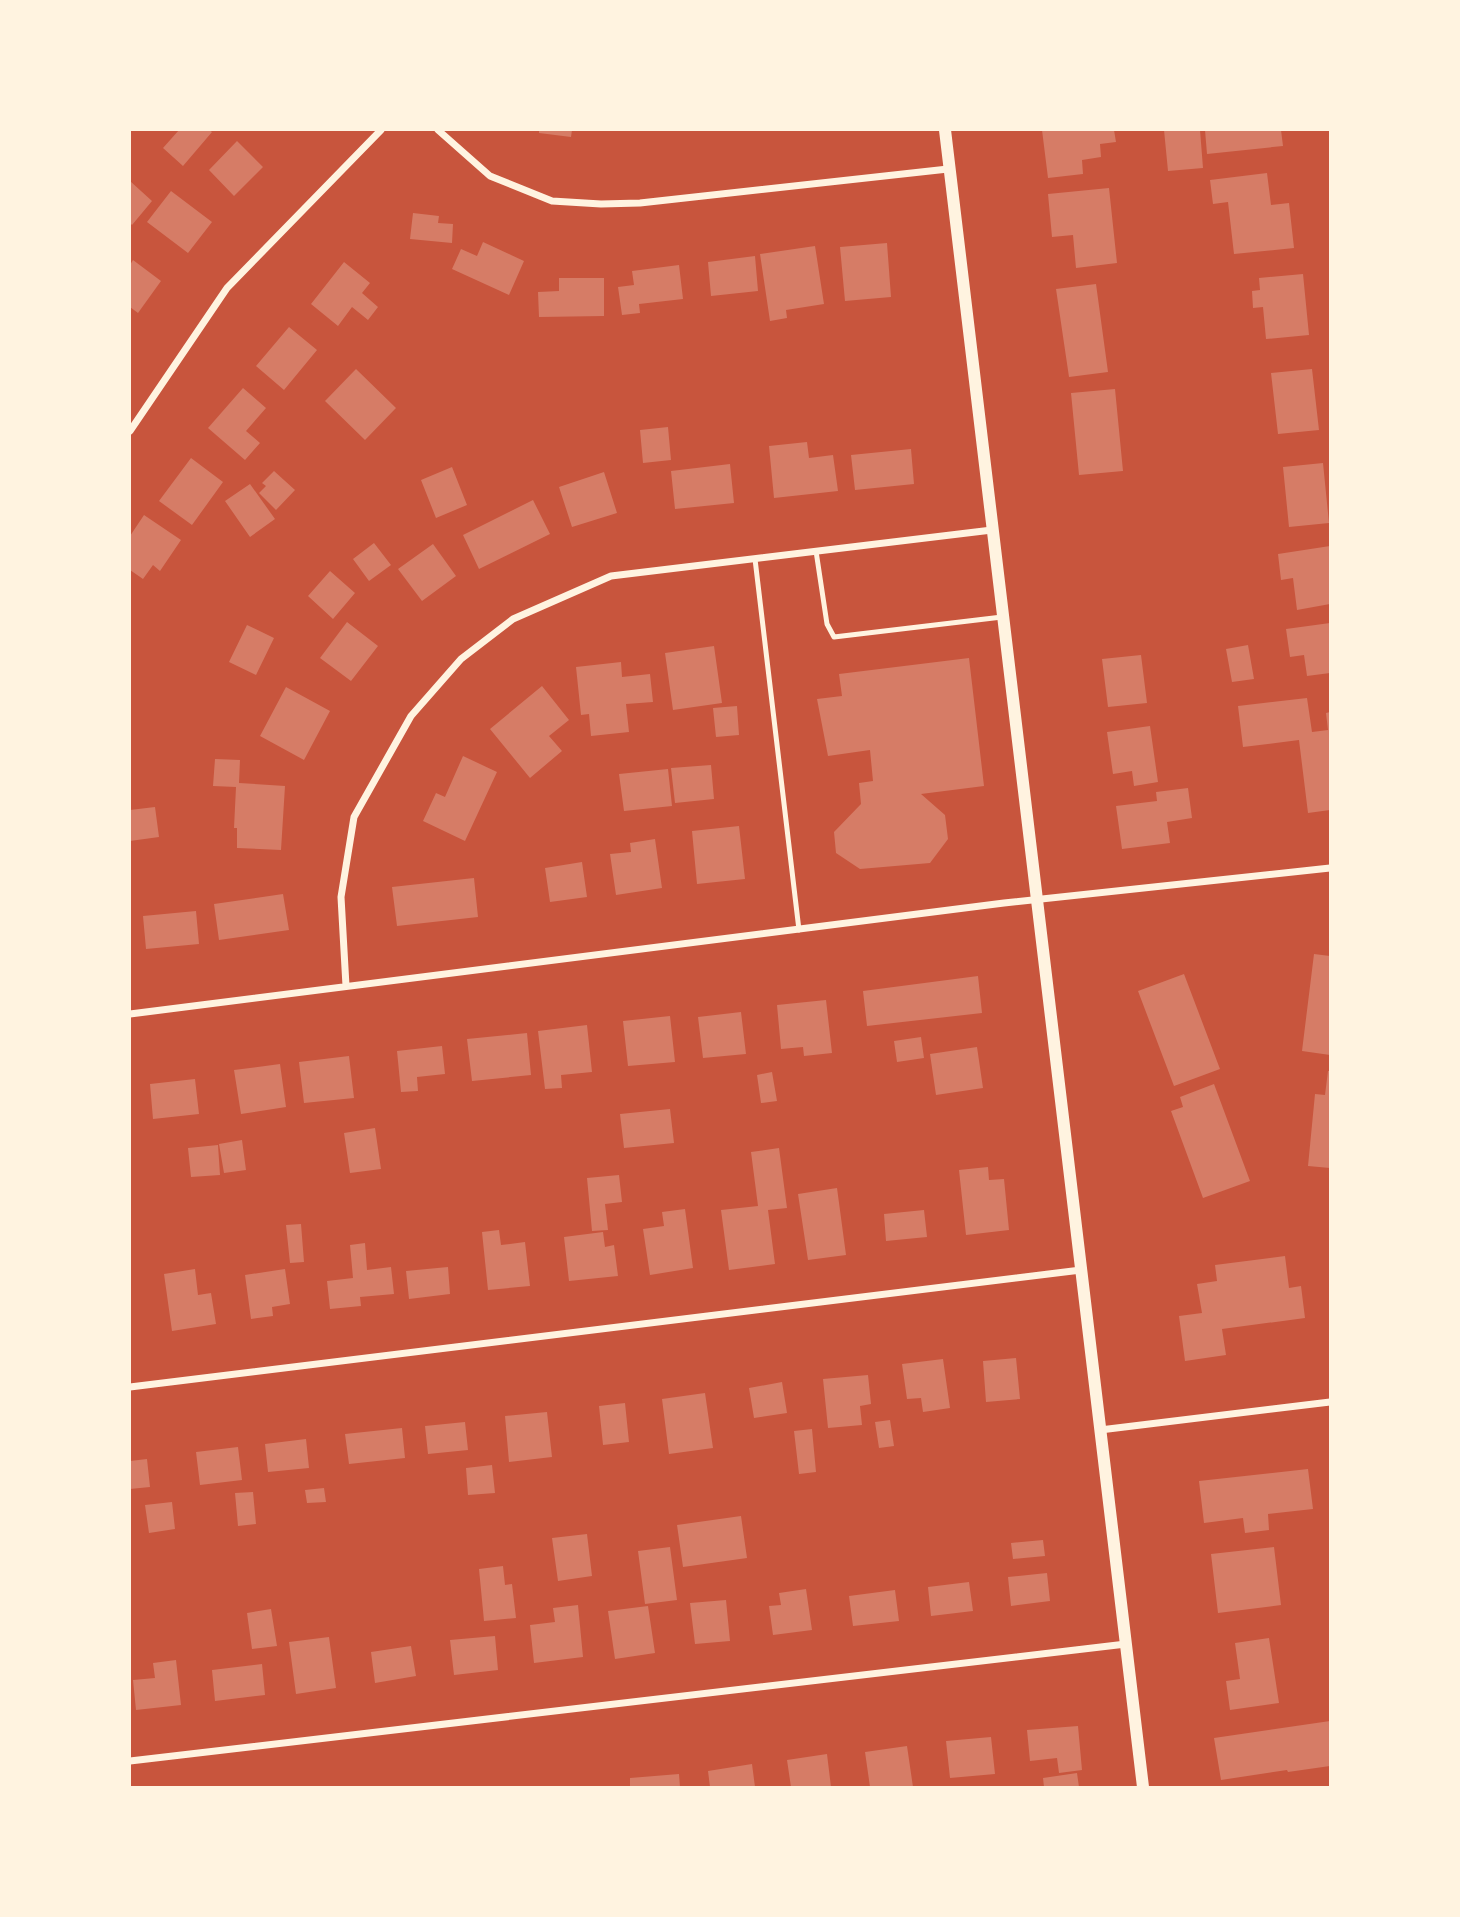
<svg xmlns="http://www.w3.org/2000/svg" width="1460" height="1917" viewBox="0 0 1460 1917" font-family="'Work Sans',sans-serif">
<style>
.building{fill:#d67c66}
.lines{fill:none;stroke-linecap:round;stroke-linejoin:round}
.service{stroke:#fff3e0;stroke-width:5}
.minor{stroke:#fff3e0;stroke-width:7}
.tertiary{stroke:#fff3e0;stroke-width:12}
</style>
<rect width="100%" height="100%" fill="#c8553d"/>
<path class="building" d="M 179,130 L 209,130 L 212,132 L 183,166 L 163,148 Z
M 539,130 L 572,130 L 571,137 L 539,133 Z
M 1042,130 L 1114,130 L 1116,142 L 1100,144 L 1101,157 L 1082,160 L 1083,174 L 1048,178 Z
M 1164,130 L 1200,130 L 1203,168 L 1168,171 Z
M 1205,130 L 1281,130 L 1283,146 L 1207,154 Z
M 237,141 L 263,167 L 234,196 L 209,170 Z
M 1267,173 L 1271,205 L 1289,203 L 1294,248 L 1234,254 L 1228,202 L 1213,204 L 1210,180 Z
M 130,181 L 152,201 L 132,225 L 130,223 Z
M 1109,188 L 1117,263 L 1076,268 L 1073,235 L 1052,237 L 1048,194 Z
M 171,191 L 212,222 L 188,253 L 147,222 Z
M 413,213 L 439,216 L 438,223 L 453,224 L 452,243 L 410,239 Z
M 483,242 L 524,261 L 509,295 L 452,269 L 461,249 L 477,256 Z
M 887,243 L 891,297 L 845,301 L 840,247 Z
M 815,246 L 824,304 L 786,310 L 787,318 L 770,321 L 760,254 Z
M 755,256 L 758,291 L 711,296 L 708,262 Z
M 133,260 L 161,281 L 138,313 L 130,307 L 130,265 Z
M 344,262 L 370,283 L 362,293 L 378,307 L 368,320 L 352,307 L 338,326 L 311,304 Z
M 679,265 L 683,299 L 639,304 L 640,313 L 622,315 L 618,287 L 634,285 L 632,271 Z
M 1303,274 L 1309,335 L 1266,339 L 1263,307 L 1253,308 L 1252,291 L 1260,290 L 1259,278 Z
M 559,278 L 604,278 L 604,316 L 539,317 L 538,292 L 559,291 Z
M 1096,284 L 1108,372 L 1069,377 L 1056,289 Z
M 289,327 L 317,350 L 284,390 L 256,366 Z
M 356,369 L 396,408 L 365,440 L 325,401 Z
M 1312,369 L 1319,430 L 1278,434 L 1271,373 Z
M 243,388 L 266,408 L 246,431 L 260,443 L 245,460 L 208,428 Z
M 1115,389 L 1123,471 L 1079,475 L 1071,393 Z
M 668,427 L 671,460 L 643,463 L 640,430 Z
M 807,442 L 809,458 L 833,455 L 838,491 L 774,498 L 769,446 Z
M 911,449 L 914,484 L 855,490 L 851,455 Z
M 191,458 L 223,482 L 192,525 L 159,501 Z
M 1323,463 L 1329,523 L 1289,527 L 1283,467 Z
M 730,464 L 734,503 L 675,509 L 671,471 Z
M 452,467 L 467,505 L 436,518 L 421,480 Z
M 274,471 L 295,490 L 276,510 L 259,493 L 266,486 L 262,483 Z
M 604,472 L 617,513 L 572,527 L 559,487 Z
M 250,484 L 275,519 L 250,537 L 225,501 Z
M 533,500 L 550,534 L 479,569 L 463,535 Z
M 144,515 L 181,540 L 160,571 L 153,565 L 143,579 L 130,570 L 130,536 Z
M 374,543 L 391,565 L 369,581 L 353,559 Z
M 433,544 L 456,576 L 422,601 L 398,569 Z
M 1330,546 L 1330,604 L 1297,610 L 1293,578 L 1281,580 L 1278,554 Z
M 330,571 L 355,593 L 333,619 L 308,596 Z
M 347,622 L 378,646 L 351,681 L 320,658 Z
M 1330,623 L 1330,673 L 1307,676 L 1304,655 L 1290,657 L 1286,629 Z
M 247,625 L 274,638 L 256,675 L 229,662 Z
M 1248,645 L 1254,679 L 1232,682 L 1226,649 Z
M 714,646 L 722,703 L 673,710 L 665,653 Z
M 1141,655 L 1147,703 L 1108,707 L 1102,659 Z
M 969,658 L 984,786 L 921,794 L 945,815 L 948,839 L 930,863 L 860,869 L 836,853 L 834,832 L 861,804 L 859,783 L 873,781 L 870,750 L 828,756 L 817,699 L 842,696 L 839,674 Z
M 621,662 L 622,677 L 650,674 L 653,702 L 626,704 L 629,732 L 591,736 L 589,714 L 581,715 L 576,667 Z
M 542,686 L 569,720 L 549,736 L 562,751 L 530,778 L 490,729 Z
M 286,687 L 330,711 L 304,760 L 260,736 Z
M 1307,698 L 1312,732 L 1328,730 L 1326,713 L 1330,712 L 1330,810 L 1308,813 L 1299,740 L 1243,747 L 1238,706 Z
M 737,706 L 739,735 L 716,737 L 713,708 Z
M 1150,726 L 1158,782 L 1134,786 L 1132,771 L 1113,774 L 1107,732 Z
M 463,756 L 497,772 L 465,841 L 423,821 L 436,793 L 445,797 Z
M 215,759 L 240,760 L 239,783 L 285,786 L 281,850 L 237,848 L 237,828 L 234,828 L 236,787 L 213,786 Z
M 711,765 L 714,799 L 675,803 L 671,768 Z
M 668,769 L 672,806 L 624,811 L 619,774 Z
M 1188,788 L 1192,818 L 1167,822 L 1170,843 L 1122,849 L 1116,806 L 1157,801 L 1156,792 Z
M 155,807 L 159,837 L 130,841 L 130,810 Z
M 739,826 L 745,879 L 697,884 L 692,831 Z
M 655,839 L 662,888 L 616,895 L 610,854 L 631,852 L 630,843 Z
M 582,862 L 587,897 L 550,902 L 545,868 Z
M 474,878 L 478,917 L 397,926 L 392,887 Z
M 283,894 L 289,930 L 219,940 L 214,904 Z
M 196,911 L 199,944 L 146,949 L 143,916 Z
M 1314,954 L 1330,956 L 1330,1055 L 1302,1051 Z
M 1184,974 L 1220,1069 L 1174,1086 L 1138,991 Z
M 978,976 L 982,1013 L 867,1026 L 863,991 Z
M 826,1000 L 832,1053 L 804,1056 L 803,1047 L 781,1049 L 777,1005 Z
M 741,1012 L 746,1054 L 703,1058 L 698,1017 Z
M 670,1016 L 675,1062 L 628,1066 L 623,1021 Z
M 587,1025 L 592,1072 L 561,1075 L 562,1088 L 545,1089 L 538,1031 Z
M 527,1033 L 531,1075 L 472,1081 L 467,1039 Z
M 921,1037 L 924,1058 L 897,1062 L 894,1041 Z
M 442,1046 L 445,1074 L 417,1077 L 418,1091 L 401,1092 L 397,1051 Z
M 977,1047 L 983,1088 L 936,1095 L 930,1054 Z
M 349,1056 L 354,1098 L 304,1103 L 299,1062 Z
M 280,1064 L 286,1107 L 241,1114 L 234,1070 Z
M 1328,1071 L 1330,1071 L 1330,1168 L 1308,1166 L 1315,1094 L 1325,1095 Z
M 772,1072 L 777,1101 L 761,1103 L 757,1075 Z
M 195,1079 L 199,1114 L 153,1119 L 150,1084 Z
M 1214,1084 L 1250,1181 L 1203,1198 L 1171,1111 L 1183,1107 L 1180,1097 Z
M 670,1109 L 674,1143 L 624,1148 L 620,1114 Z
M 375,1128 L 381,1169 L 350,1173 L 344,1133 Z
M 242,1140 L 246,1170 L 224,1173 L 219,1144 Z
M 218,1145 L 220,1175 L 191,1177 L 188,1148 Z
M 779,1148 L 787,1208 L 768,1210 L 775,1264 L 729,1270 L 721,1210 L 758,1206 L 751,1152 Z
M 988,1167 L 989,1180 L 1004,1179 L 1009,1230 L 966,1235 L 959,1170 Z
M 619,1175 L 622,1202 L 605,1204 L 608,1230 L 592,1231 L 587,1178 Z
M 837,1188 L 846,1255 L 808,1260 L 798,1194 Z
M 685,1209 L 693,1268 L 650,1275 L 643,1229 L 664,1226 L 662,1212 Z
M 924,1210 L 927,1237 L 886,1241 L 884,1214 Z
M 301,1224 L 304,1262 L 290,1263 L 286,1225 Z
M 499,1230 L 501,1245 L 525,1242 L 530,1286 L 488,1290 L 482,1232 Z
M 603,1232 L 605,1247 L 614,1245 L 618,1276 L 569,1281 L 564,1237 Z
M 365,1243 L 367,1270 L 391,1267 L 394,1294 L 360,1297 L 361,1306 L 330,1309 L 327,1281 L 353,1278 L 350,1245 Z
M 1285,1256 L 1289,1288 L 1301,1286 L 1305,1318 L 1222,1329 L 1226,1355 L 1185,1361 L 1179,1316 L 1202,1313 L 1197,1284 L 1217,1281 L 1215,1265 Z
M 448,1267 L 450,1294 L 409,1299 L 406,1271 Z
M 195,1269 L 198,1295 L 211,1293 L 216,1324 L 172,1331 L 164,1274 Z
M 285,1269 L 290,1304 L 272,1307 L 273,1316 L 251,1319 L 245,1275 Z
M 1016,1358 L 1020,1399 L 986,1402 L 983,1361 Z
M 943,1359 L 950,1408 L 923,1412 L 921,1398 L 907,1399 L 902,1364 Z
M 868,1375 L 871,1404 L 860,1406 L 862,1425 L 828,1428 L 823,1379 Z
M 782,1382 L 787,1413 L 754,1418 L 749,1388 Z
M 705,1393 L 713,1448 L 669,1454 L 662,1399 Z
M 625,1403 L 629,1442 L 603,1445 L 599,1406 Z
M 547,1412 L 552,1457 L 509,1462 L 505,1416 Z
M 890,1420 L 894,1446 L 879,1448 L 875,1422 Z
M 465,1422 L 468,1450 L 428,1454 L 425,1426 Z
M 402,1428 L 405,1458 L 349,1464 L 345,1434 Z
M 812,1429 L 816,1472 L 799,1474 L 794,1431 Z
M 306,1439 L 309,1468 L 268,1472 L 265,1444 Z
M 238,1447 L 242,1480 L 200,1485 L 196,1452 Z
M 147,1459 L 150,1487 L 130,1489 L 130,1461 Z
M 492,1465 L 495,1493 L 468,1495 L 466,1468 Z
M 1308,1469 L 1313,1509 L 1268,1514 L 1269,1530 L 1245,1533 L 1243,1518 L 1204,1523 L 1199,1481 Z
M 324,1488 L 326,1502 L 307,1503 L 305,1490 Z
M 253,1492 L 256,1524 L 238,1526 L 235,1493 Z
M 172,1502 L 175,1529 L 149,1533 L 145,1505 Z
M 741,1516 L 747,1558 L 683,1567 L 677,1525 Z
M 587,1534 L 592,1576 L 558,1581 L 552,1538 Z
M 1043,1540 L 1045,1556 L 1013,1559 L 1011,1543 Z
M 670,1547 L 677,1600 L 645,1604 L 638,1551 Z
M 1274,1547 L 1281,1605 L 1218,1613 L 1211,1554 Z
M 503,1566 L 505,1585 L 512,1584 L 516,1618 L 484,1621 L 479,1569 Z
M 1047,1573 L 1050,1601 L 1011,1606 L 1008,1577 Z
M 969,1582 L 973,1611 L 931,1616 L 928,1587 Z
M 806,1589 L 812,1630 L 773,1635 L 769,1606 L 781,1605 L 779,1593 Z
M 895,1590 L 899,1621 L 853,1626 L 849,1596 Z
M 726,1600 L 730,1641 L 695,1644 L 690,1603 Z
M 578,1605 L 583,1657 L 534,1663 L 530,1625 L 555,1622 L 553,1608 Z
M 648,1606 L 655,1653 L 615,1659 L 608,1611 Z
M 271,1609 L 277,1646 L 252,1649 L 247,1613 Z
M 495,1636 L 498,1670 L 454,1675 L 450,1640 Z
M 329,1637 L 336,1688 L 296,1694 L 289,1642 Z
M 1269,1638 L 1279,1703 L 1230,1710 L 1226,1681 L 1240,1679 L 1235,1643 Z
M 411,1646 L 416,1676 L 375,1683 L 371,1652 Z
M 176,1660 L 181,1705 L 136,1710 L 133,1680 L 155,1678 L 153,1663 Z
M 262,1664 L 265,1695 L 215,1701 L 212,1670 Z
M 1330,1721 L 1330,1766 L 1288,1772 L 1287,1770 L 1221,1780 L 1214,1738 Z
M 1078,1726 L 1082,1770 L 1059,1773 L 1057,1758 L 1030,1761 L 1027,1730 Z
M 991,1737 L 995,1774 L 950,1778 L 946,1741 Z
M 907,1746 L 913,1787 L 870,1787 L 865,1752 Z
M 827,1754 L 831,1787 L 791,1787 L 787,1760 Z
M 752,1764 L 755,1787 L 710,1787 L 708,1771 Z
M 1077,1773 L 1079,1787 L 1044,1787 L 1043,1778 Z
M 679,1774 L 680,1787 L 630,1787 L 630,1778 Z"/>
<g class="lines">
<path class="service" d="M 816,551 L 827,624 L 834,637 L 1002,617
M 755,559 L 799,930"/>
<path class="minor" d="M 438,130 L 490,176 L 552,201 L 601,204 L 640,203 L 948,169
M 130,431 L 227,288 L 381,130
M 346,986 L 341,897 L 354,817 L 411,716 L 461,659 L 513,619 L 611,576 L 992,530
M 130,1014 L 1004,903 L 1330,868
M 130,1387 L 1081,1270
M 1100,1430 L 1330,1402
M 130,1761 L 1126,1644"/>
<path class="tertiary" d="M 945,130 L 1143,1787"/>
</g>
<rect width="1460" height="1917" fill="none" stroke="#fff3e0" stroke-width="262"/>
</svg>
